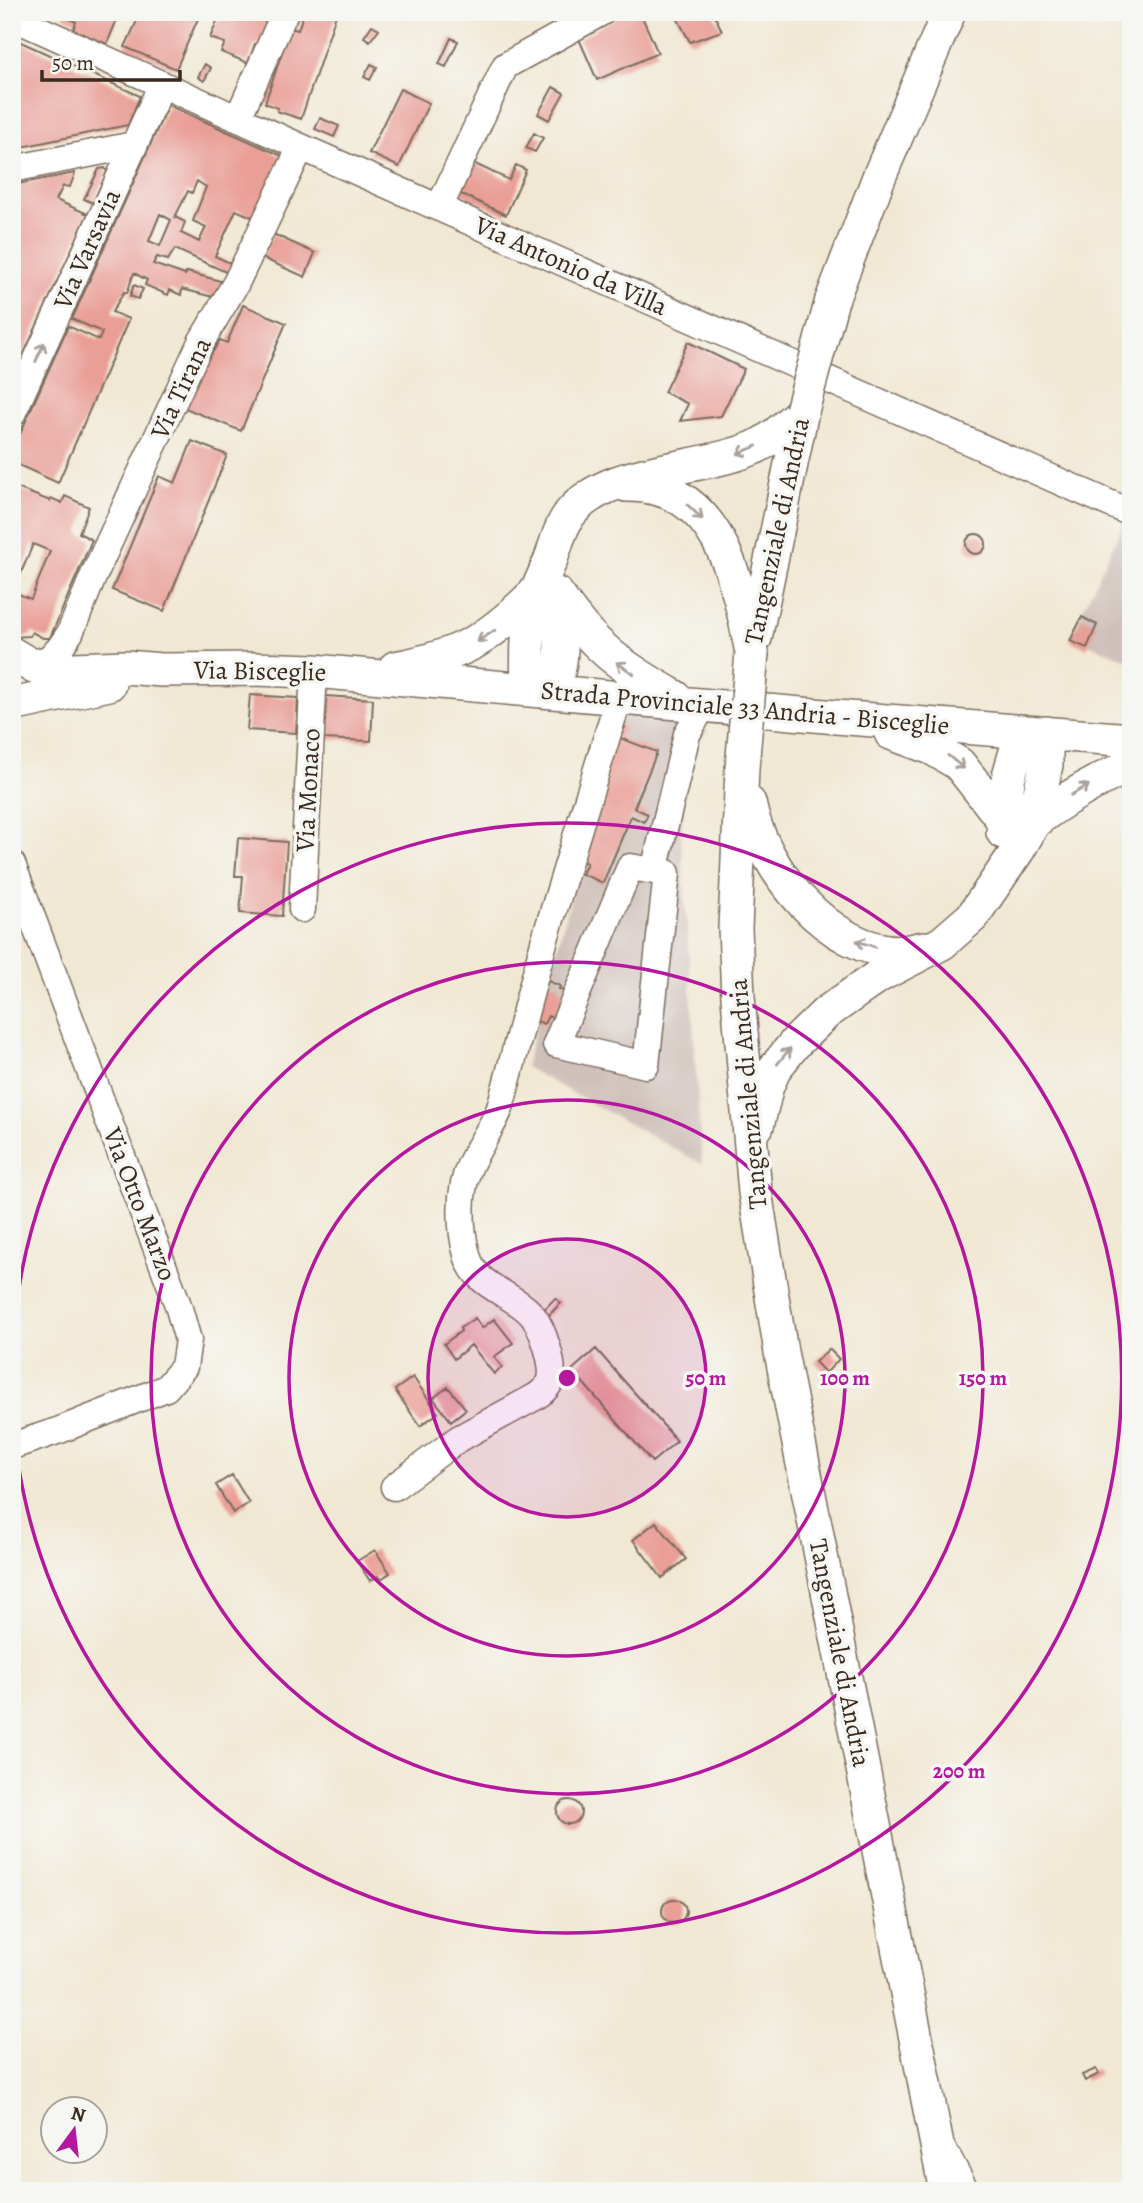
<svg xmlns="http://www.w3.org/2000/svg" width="1143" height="2203" viewBox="0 0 1143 2203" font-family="Alegreya,serif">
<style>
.industrial{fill:#cfc0ba}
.building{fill:#e99e96;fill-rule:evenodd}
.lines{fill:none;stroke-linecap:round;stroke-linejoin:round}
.minor-casing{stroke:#7b6c5d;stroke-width:29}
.major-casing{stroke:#7b6c5d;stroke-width:36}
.minor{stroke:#fff;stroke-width:26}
.major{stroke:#fff;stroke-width:33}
.major-bridge-casing{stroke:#7b6c5d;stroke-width:36;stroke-linecap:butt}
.major-bridge{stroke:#fff;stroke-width:33}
.oneway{stroke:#a79f9a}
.ring{fill:none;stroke:#b5179e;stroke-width:3.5}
.labels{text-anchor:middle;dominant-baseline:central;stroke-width:7;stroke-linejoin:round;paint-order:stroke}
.street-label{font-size:26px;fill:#3b2a1e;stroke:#f6f6f2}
.centre{fill:#b5179e;stroke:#f6f6f2;stroke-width:3.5}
.ring-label{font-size:21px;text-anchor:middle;font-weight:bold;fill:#b5179e;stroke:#f6f6f2;stroke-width:7;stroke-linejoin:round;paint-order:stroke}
</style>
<rect width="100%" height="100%" fill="#f6f6f2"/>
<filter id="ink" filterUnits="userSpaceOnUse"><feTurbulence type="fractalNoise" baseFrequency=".0143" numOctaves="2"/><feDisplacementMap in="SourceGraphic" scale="14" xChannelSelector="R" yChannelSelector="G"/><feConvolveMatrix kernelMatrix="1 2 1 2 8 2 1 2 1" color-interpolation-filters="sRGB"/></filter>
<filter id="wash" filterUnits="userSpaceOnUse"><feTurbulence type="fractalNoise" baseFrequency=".00686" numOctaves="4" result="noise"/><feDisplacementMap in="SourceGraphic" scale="28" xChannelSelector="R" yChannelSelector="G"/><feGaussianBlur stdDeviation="1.57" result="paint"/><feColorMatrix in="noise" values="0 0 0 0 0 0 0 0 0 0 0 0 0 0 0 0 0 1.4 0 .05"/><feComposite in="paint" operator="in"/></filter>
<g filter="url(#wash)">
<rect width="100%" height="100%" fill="#f1e8d3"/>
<path class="industrial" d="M 1125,520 L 1131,523 L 1131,661 L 1070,637 Z
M 621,715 L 708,730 L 690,753 L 681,834 L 702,1164 L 525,1067 Z"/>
<g id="blocks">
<path class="building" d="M 65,12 L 120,12 L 107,44 L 73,30 L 76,22 L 64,16 Z
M 141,12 L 201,12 L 176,69 L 125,47 Z
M 221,12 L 277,12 L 263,47 L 255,44 L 248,63 L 221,52 L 225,43 L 210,38 Z
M 304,12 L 337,12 L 301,119 L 277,111 L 278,108 L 265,103 L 290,28 L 298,30 Z
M 625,12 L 640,12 L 658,53 L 597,80 L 579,39 Z
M 674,12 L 713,12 L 722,31 L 690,42 Z
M 372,25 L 379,29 L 370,41 L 364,37 Z
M 12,38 L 140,96 L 128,125 L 12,149 L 12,98 L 18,97 L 19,93 L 12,90 Z
M 451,38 L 458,41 L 446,67 L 439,64 Z
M 205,64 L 211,68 L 204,81 L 198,77 Z
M 371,64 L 377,67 L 370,80 L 364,77 Z
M 553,87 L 564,93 L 549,120 L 538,114 Z
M 400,89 L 429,103 L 399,167 L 369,153 Z
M 168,105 L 282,156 L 254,218 L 236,210 L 215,256 L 232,264 L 228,273 L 175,249 L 168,260 L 157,257 L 153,264 L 185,275 L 187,272 L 224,282 L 217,298 L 182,289 L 181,295 L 170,290 L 168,295 L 145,285 L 147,280 L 134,273 L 127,293 L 124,292 L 112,312 L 129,319 L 58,483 L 12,462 L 12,452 L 68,326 L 99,340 L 102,332 L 72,319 ZM 197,181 L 206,187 L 193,221 L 206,227 L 199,242 L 181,233 L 185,222 L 175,217 L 188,191 L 192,193 ZM 160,214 L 171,220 L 160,246 L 149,241 Z
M 320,118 L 339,126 L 334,137 L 315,129 Z
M 534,133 L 543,138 L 535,152 L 526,148 Z
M 473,163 L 509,180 L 516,165 L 526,170 L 506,215 L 459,193 Z
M 105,168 L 107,172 L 93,203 L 84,199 L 99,169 Z
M 75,173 L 70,187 L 63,186 L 56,200 L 88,214 L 12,380 L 12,185 Z
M 273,234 L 315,253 L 305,277 L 262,258 Z
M 134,285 L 143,289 L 138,299 L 130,296 Z
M 243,305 L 286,323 L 241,431 L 185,408 L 204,366 L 220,340 L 227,343 Z
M 688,342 L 744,369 L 721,416 L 680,421 L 688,404 L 664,392 Z
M 192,441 L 227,455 L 164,611 L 112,590 L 159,476 L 175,483 Z
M 12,486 L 50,501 L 51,498 L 62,503 L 65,496 L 89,507 L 79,533 L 92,540 L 50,638 L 43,638 L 32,632 L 30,636 L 12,637 ZM 33,544 L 50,551 L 31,599 L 13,592 Z
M966 544a10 10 0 1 1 20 0a10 10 0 1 1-20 0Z
M 1082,617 L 1097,625 L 1087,648 L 1070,641 Z
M 250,695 L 298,698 L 296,733 L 247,730 Z
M 325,696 L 373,699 L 371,741 L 323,739 Z
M 616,724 L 625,727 L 620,738 L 657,752 L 634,808 L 648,814 L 644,822 L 631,816 L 603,883 L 582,874 L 587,863 L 577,859 Z
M 238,838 L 287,842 L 282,916 L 240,913 L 243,876 L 235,876 Z
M 548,981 L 560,986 L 559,989 L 567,993 L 556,1019 L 548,1016 L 544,1024 L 532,1019 Z
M 555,1298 L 561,1303 L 546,1318 L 541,1313 Z
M 475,1318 L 482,1328 L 494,1319 L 513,1343 L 494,1357 L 502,1367 L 494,1374 L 471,1345 L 454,1359 L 444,1344 L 461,1331 L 460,1328 Z
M 596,1349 L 677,1441 L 652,1462 L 572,1370 Z
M 829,1349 L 839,1359 L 826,1373 L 815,1362 Z
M 413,1377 L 438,1413 L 420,1426 L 395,1390 Z
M 448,1387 L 466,1409 L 451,1421 L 433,1398 Z
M 232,1475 L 249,1503 L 233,1513 L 216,1485 Z
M 656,1522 L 686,1559 L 662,1578 L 633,1540 Z
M 375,1550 L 390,1573 L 381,1579 L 378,1576 L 370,1581 L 357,1561 Z
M557 1812a12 12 0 1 1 24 0a12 12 0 1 1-24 0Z
M662 1911a12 12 0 1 1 24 0a12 12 0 1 1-24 0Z
M 1096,2069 L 1099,2074 L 1085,2081 L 1082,2075 Z"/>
</g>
</g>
<g filter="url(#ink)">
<use href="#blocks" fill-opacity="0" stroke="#7b6c5d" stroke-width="2"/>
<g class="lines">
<defs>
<path id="minor" d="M 12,17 L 301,147 L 1131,513
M 238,118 L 285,12
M 12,169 L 134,145
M 439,208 L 505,66 L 602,12
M 12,414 L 162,84
M 24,662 L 36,662 L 48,659 L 59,649 L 70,633 L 93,577 L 201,342 L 236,283 L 301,147
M 12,864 L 178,1305 L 188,1340 L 184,1367 L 166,1388 L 60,1430 L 12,1446
M 630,867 L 667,873 L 646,1065 L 556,1044 Z
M 654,871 L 687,734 L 704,704
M 302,909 L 314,671
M 394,1487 L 458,1439 L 535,1397 C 541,1393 547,1389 550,1382 C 557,1368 542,1328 533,1316 C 513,1292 476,1289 467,1255 C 460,1229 458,1191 470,1165 C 479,1145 492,1128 500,1108 L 544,942 L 619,697
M 945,2152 L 966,2191"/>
<path id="major" d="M 832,300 L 879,177 L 949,12
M 626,485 C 720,483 738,582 752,653
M 557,594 C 593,647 620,666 675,697
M 755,638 L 802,411
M 12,654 L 34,667 L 48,670 L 125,667 L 162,670 L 255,669 L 314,671 L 848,718 L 1131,740
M 395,668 C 463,655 489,639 537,591
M 528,689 C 527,656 526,620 538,589 C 542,579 547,569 551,559 C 556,544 560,528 569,515 C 605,467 698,471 751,449 C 771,441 787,425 802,411
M 552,691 C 566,658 561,629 557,594
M 12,705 L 109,684
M 891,733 L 932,748 L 959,764 L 1004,821
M 742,768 L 735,928 L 738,997 L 755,1192 L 781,1352 L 946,2191
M 749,803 C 762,869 829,953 902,952 C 909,952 917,949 924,948
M 1034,822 C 1065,798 1096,781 1131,765
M 1003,832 L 1008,779 L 1022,731
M 757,1126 L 767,1086 L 775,1068 L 796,1042 L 826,1013 L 880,975 L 942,943 L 972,917 L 1018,850 L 1034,822 L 1046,765 L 1046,733"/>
</defs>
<use href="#minor" class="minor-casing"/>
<use href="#major" class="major-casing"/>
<use href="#minor" class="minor"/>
<use href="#major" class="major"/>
<defs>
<path id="major-bridge" d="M 802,411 L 832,300
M 742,768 L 752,653"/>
</defs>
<use href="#major-bridge" class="major-bridge-casing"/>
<use href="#major-bridge" class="major-bridge"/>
</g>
<defs><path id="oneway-shaft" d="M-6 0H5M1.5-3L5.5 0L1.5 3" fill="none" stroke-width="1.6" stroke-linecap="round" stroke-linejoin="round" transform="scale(1.75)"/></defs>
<g class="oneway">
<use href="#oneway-shaft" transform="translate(40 352) rotate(-66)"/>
<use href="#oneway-shaft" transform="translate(747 450) rotate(157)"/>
<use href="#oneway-shaft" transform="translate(695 512) rotate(43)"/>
<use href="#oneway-shaft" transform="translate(486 636) rotate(147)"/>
<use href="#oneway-shaft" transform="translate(625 668) rotate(-146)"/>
<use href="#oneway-shaft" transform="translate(956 762) rotate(39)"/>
<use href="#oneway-shaft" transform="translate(1080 790) rotate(-30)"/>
<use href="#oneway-shaft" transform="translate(866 944) rotate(-162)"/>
<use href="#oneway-shaft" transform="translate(784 1056) rotate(-51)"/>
</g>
</g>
<circle cx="567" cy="1378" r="139" fill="#b5179e" fill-opacity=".12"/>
<g class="ring">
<circle cx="567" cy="1378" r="139"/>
<circle cx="567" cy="1378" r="278"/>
<circle cx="567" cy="1378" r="416"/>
<path d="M12 1359A555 555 0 1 1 12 1397"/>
</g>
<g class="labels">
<g class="street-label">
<text transform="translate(87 249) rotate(-66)">Via Varsavia</text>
<text transform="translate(571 266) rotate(24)">Via Antonio da Villa</text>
<text transform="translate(181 388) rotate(-65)">Via Tirana</text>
<text transform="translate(777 531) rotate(-78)">Tangenziale di Andria</text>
<text transform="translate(260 671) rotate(1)">Via Bisceglie</text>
<text transform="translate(745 708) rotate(5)">Strada Provinciale 33 Andria - Bisceglie</text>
<text transform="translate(308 790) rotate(-87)">Via Monaco</text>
<text transform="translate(748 1094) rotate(-95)">Tangenziale di Andria</text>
<text transform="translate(140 1204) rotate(69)">Via Otto Marzo</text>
<text transform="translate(840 1653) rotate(79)">Tangenziale di Andria</text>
</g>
</g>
<circle cx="567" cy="1378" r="10" class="centre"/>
<g class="ring-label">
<text x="706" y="1385">50 m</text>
<text x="845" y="1385">100 m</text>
<text x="983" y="1385">150 m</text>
<text x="959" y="1778">200 m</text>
</g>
<rect width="1143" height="2203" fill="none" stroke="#f6f6f2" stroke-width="42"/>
<g transform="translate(74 2130) rotate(15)"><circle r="33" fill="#f6f6f2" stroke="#aba49d" stroke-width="2"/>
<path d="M0-5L12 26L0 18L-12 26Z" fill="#b5179e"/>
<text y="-10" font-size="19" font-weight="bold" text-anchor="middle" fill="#3b2a1e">N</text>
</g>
<path d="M42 70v10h138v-10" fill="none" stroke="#3b2a1e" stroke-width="3.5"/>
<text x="52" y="70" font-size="21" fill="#3b2a1e" stroke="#f6f6f2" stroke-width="5" paint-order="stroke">50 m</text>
</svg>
